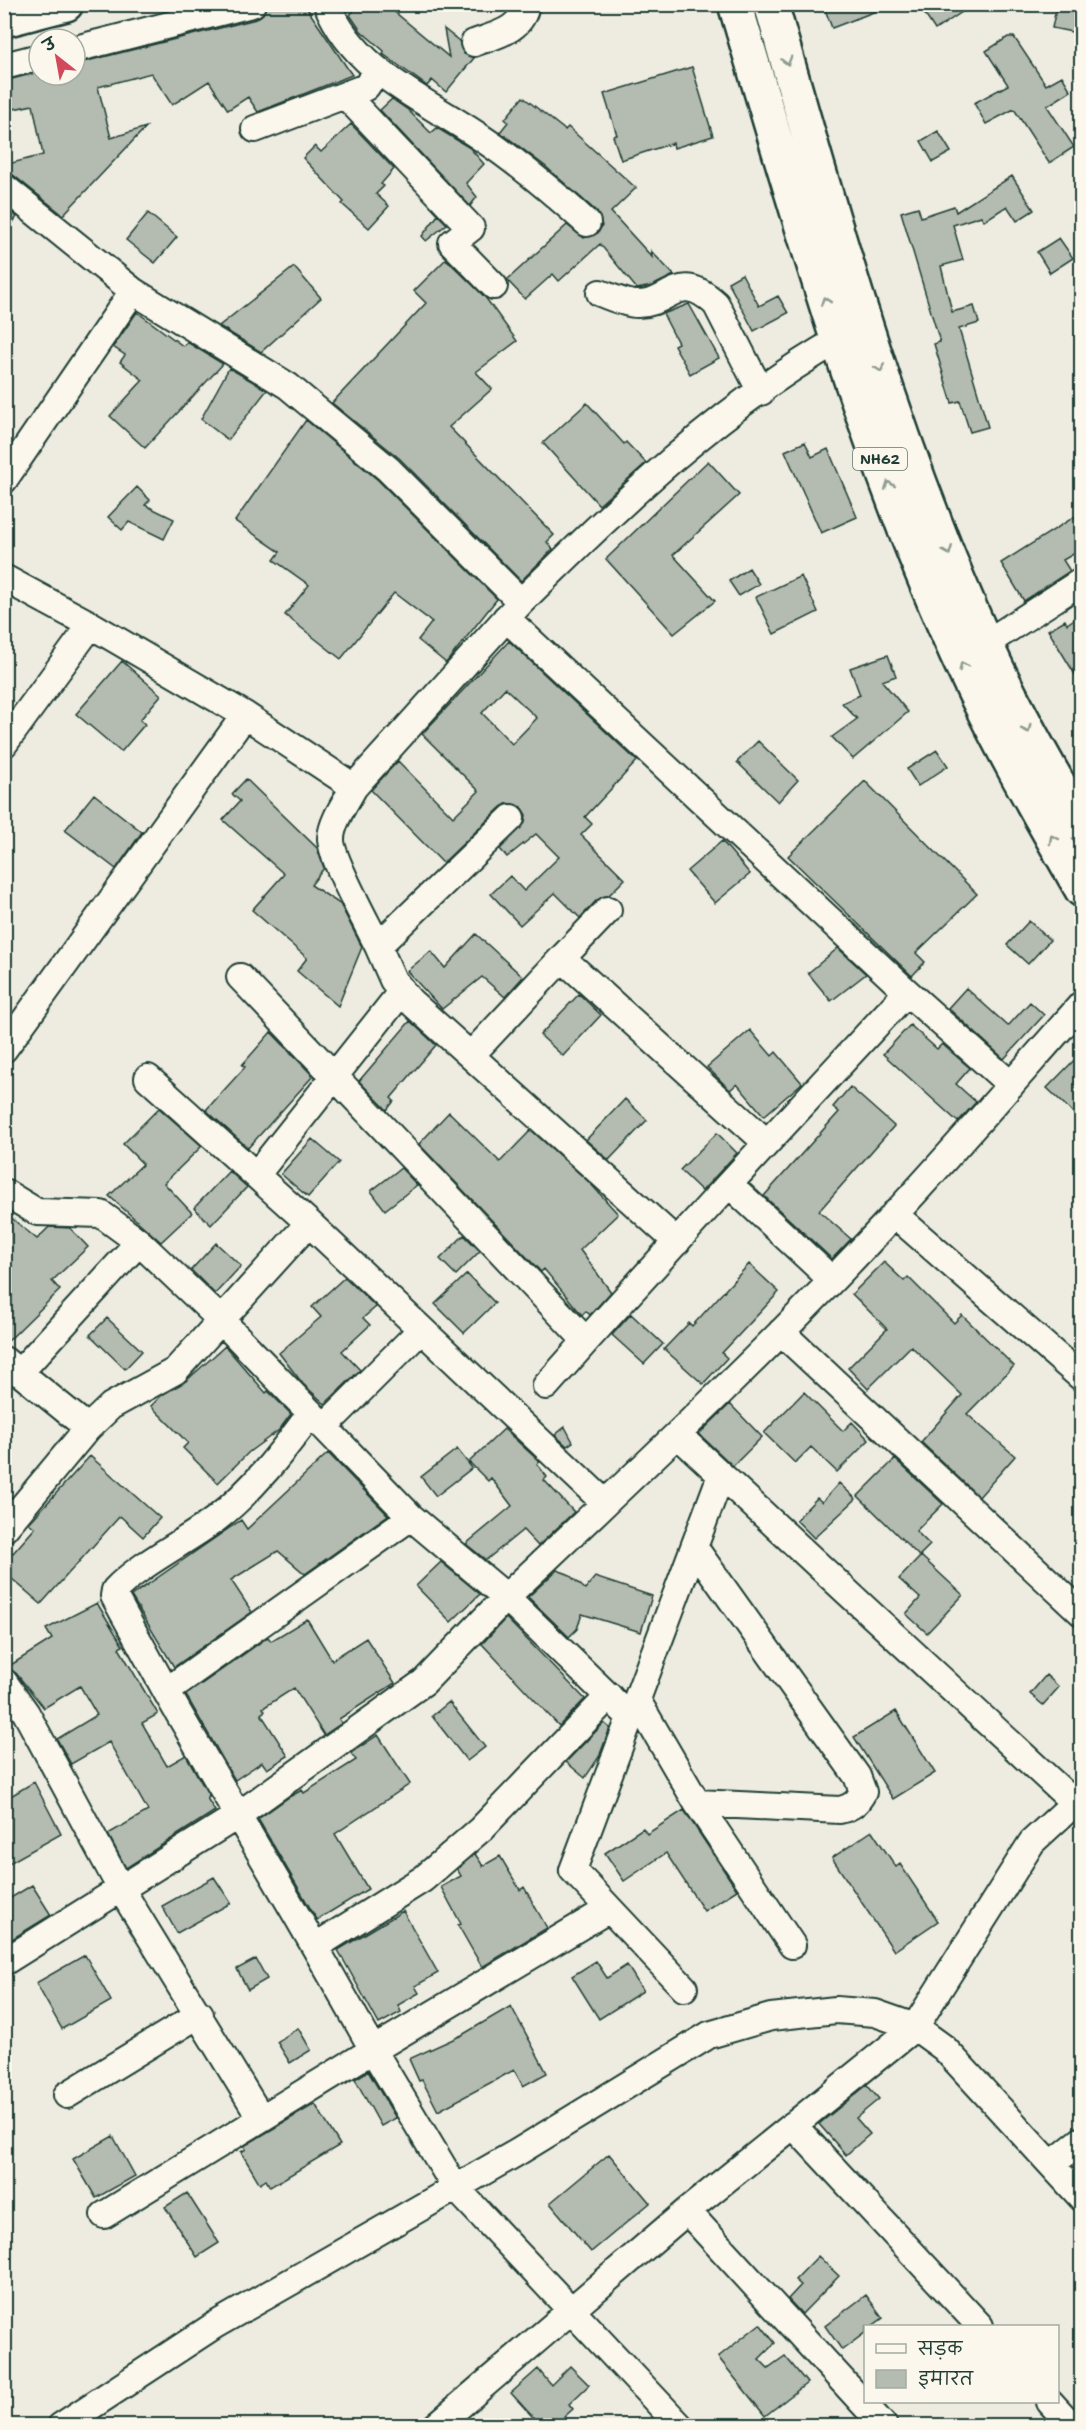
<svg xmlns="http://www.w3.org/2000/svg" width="1086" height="2430" viewBox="0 0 1086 2430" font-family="'Shantell Sans','Playpen Sans Deva',sans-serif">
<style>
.building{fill:#b4bbb0;stroke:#1f3d34;stroke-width:1.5;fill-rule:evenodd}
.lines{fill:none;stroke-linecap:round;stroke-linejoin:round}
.minor-casing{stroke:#1f3d34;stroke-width:30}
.trunk-casing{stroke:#1f3d34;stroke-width:38}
.minor{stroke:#fbf7ec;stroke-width:26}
.trunk{stroke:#fbf7ec;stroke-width:33}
.oneway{stroke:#8d9a90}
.labels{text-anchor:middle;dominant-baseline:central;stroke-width:6;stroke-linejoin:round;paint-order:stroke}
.shield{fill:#fbf7ec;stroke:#61756b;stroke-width:1.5}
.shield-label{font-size:14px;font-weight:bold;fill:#1f3d34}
</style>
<rect width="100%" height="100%" fill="#eeece1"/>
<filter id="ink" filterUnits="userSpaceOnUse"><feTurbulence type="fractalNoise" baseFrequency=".0167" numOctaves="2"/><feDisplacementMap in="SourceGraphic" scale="12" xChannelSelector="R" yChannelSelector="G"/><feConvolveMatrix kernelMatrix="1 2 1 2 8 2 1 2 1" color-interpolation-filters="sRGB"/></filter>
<g filter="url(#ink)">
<path class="building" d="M 273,4 L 304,4 L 352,75 L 258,112 L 248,97 L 228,110 L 209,81 L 172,105 L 151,73 L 98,87 L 111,138 L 146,127 L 63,215 L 13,175 L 4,172 L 4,165 L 43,155 L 33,105 L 4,111 L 4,81 L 39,72 L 39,75 L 75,75 L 75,64 L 256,19 L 263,14 L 267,6 Z
M 359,4 L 385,4 L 449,57 L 444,29 L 459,41 L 464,54 L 474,58 L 446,92 L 432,80 L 427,86 L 383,54 L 384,51 L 361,31 L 350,15 Z
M 823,4 L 888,4 L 889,6 L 832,28 Z
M 918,4 L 974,4 L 935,30 Z
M 1057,4 L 1082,4 L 1082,34 L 1052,28 Z
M 1008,37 L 1014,37 L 1046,85 L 1062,76 L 1071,91 L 1047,106 L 1074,147 L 1049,163 L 1014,109 L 986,124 L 974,103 L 1008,85 L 986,51 Z
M 692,67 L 713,136 L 674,148 L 673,143 L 621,160 L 613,136 L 617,135 L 604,94 Z
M 523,97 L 565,130 L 568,127 L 636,188 L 611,212 L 652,257 L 651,251 L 674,275 L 652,286 L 637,289 L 600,244 L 559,281 L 553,274 L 525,299 L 507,280 L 567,225 L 584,238 L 598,233 L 602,226 L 597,212 L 545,166 L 500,132 L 508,122 L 505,119 Z
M 392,99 L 408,110 L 431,133 L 437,128 L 470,148 L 484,164 L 466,183 L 477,197 L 470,206 L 380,110 Z
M 351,124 L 394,169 L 381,184 L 384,186 L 376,194 L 389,206 L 369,228 L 342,204 L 344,202 L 303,158 L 315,146 L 321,152 Z
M 938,131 L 951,152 L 933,162 L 921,141 Z
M 1012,176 L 1034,210 L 1017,221 L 1007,206 L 984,221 L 981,216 L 953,225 L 963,260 L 941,266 L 952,312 L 974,306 L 979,323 L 959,329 L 988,427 L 970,432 L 960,401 L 952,403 L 934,344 L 940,342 L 901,212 L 918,207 L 921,217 L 954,206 L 956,212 Z
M 4,207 L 17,217 L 4,234 Z
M 148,213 L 177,237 L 155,263 L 126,240 Z
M 438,215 L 447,224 L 426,241 L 422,236 Z
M 1059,238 L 1073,258 L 1050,273 L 1037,252 Z
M 446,259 L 485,297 L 517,341 L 476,372 L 492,389 L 449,427 L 554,535 L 547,542 L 553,549 L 521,581 L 399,458 L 332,403 L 426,303 L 414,291 Z
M 294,267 L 321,298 L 261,352 L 219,326 Z
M 742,274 L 759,306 L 778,296 L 788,313 L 754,331 L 728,282 Z
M 689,304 L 719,358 L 690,374 L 674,345 L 678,343 L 663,314 Z
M 137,312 L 183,346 L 187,342 L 223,364 L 145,448 L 110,416 L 143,380 L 120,362 L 125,355 L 113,347 Z
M 229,368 L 267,390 L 228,440 L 201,419 Z
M 587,403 L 624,444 L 626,442 L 646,463 L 599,505 L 543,443 Z
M 306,420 L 378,480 L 497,599 L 446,663 L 418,640 L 432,622 L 394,593 L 341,659 L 285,615 L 309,585 L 274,560 L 280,552 L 235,521 Z
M 805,442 L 812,457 L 828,449 L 857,517 L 821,533 L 785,451 Z
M 708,461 L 739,495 L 673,555 L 715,601 L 674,634 L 606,559 Z
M 137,487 L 150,500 L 145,505 L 174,519 L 164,539 L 129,522 L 122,530 L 108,517 Z
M 1082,512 L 1082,549 L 1063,560 L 1070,571 L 1024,601 L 1001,563 Z
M 749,568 L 759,584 L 739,596 L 729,581 Z
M 801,576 L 818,612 L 774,634 L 756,597 Z
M 1082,614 L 1082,686 L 1048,630 L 1065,620 L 1067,624 Z
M 509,641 L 637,761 L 585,817 L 592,824 L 581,835 L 625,879 L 609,895 L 597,900 L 580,918 L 555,893 L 520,925 L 491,894 L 510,876 L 524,891 L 559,857 L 536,834 L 507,857 L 500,849 L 525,823 L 526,815 L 521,807 L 508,803 L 501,807 L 443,863 L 371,790 L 398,761 L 453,817 L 479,791 L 422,734 ZM 505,688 L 537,718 L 512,744 L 482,713 Z
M 888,655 L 896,676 L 882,681 L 908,712 L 853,759 L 832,737 L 857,719 L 842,703 L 860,695 L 850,668 Z
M 122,661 L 161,695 L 140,720 L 145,724 L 121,752 L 76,714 Z
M 758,741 L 798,780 L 778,802 L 737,762 Z
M 937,750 L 948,766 L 918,786 L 907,769 Z
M 246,779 L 317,848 L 324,868 L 311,885 L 340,904 L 362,947 L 338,1006 L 297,971 L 307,958 L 252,910 L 284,874 L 223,820 L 240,801 L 232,794 Z
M 865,781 L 977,894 L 916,953 L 925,962 L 912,976 L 788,856 Z
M 94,794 L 142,832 L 116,869 L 65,830 Z
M 722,841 L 750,874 L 715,903 L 687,871 Z
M 1029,921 L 1050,940 L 1028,964 L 1007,945 Z
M 476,934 L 523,977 L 505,997 L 482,977 L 442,1009 L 407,971 L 431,951 L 445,968 Z
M 838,948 L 866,974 L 831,1001 L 808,973 Z
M 966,988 L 1008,1026 L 1030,1002 L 1044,1015 L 1004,1059 L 948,1008 Z
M 579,994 L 601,1015 L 563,1056 L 540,1035 Z
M 410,1021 L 436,1045 L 391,1098 L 394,1101 L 387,1110 L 359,1081 Z
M 910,1025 L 937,1049 L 942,1044 L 970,1068 L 956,1084 L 976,1102 L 958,1122 L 883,1054 Z
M 750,1030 L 772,1056 L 776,1052 L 802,1083 L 764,1116 L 737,1084 L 730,1090 L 707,1067 Z
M 271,1032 L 313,1076 L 248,1148 L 206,1110 L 245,1067 L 242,1065 Z
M 1082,1052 L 1082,1121 L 1047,1088 Z
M 850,1087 L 894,1126 L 819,1211 L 851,1239 L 832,1259 L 764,1196 L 839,1112 L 833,1107 Z
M 625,1099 L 647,1120 L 609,1160 L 586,1140 Z
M 159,1108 L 202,1146 L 164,1183 L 192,1213 L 161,1242 L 109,1196 L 143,1164 L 123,1144 Z
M 449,1112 L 500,1162 L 531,1130 L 590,1183 L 618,1214 L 580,1250 L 611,1292 L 590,1315 L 586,1311 L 582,1315 L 544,1269 L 541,1272 L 419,1144 Z
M 717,1133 L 737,1153 L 702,1191 L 680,1170 Z
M 312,1139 L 339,1162 L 308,1197 L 281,1174 Z
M 401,1168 L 417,1185 L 385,1210 L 371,1191 Z
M 229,1171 L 247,1187 L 211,1225 L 194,1208 Z
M 4,1212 L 37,1239 L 49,1227 L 70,1228 L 88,1247 L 52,1281 L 60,1290 L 4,1345 Z
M 464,1235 L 480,1251 L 456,1275 L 440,1259 Z
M 216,1243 L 241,1266 L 215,1294 L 191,1270 Z
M 884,1262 L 904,1281 L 908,1277 L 954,1323 L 962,1315 L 1014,1366 L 967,1414 L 1015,1456 L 979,1497 L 921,1442 L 962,1395 L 911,1346 L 868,1389 L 848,1368 L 887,1329 L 852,1294 Z
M 749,1264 L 779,1292 L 722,1353 L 727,1358 L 703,1384 L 664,1349 L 689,1323 L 692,1326 Z
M 467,1274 L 495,1303 L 464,1333 L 435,1304 Z
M 345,1277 L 376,1307 L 363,1318 L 370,1325 L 342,1351 L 360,1370 L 325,1404 L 303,1384 L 279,1353 L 321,1317 L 312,1307 Z
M 631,1314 L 663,1344 L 644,1364 L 612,1335 Z
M 107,1318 L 142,1351 L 125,1369 L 90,1335 Z
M 225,1346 L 266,1393 L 268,1391 L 291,1414 L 279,1430 L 249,1452 L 218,1483 L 183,1448 L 188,1443 L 151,1406 L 162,1395 L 186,1381 Z
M 804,1392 L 843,1431 L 852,1422 L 869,1440 L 837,1472 L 811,1447 L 795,1463 L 764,1433 Z
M 730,1404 L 762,1437 L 733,1466 L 699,1434 Z
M 565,1427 L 573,1442 L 567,1446 L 555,1435 Z
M 504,1429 L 540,1462 L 537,1464 L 547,1477 L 544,1480 L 574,1512 L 538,1546 L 523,1530 L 486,1560 L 466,1544 L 512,1506 L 491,1478 L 488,1481 L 469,1462 Z
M 457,1449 L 472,1468 L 436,1496 L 421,1477 Z
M 328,1453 L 388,1515 L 305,1574 L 278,1551 L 231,1580 L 252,1612 L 174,1667 L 131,1596 L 241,1520 L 247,1529 Z
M 90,1456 L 160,1518 L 143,1537 L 120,1516 L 41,1604 L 4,1572 L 4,1546 L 13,1553 L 35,1528 L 29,1523 Z
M 895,1459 L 943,1504 L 916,1531 L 930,1545 L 919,1556 L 858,1496 Z
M 839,1483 L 856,1499 L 814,1538 L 796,1520 L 817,1498 L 822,1502 Z
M 921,1556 L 963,1595 L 927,1633 L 906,1614 L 920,1598 L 899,1579 Z
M 441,1562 L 480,1594 L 451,1622 L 416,1586 Z
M 557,1570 L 568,1574 L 585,1589 L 595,1577 L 652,1596 L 641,1632 L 582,1614 L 577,1629 L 569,1637 L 528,1597 Z
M 97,1603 L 123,1646 L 119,1648 L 158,1714 L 142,1723 L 167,1766 L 186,1755 L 209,1796 L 207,1798 L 215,1811 L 126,1868 L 108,1834 L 148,1811 L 109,1742 L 71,1764 L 57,1739 L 97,1715 L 80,1686 L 44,1708 L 16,1673 L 6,1668 L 52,1639 L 46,1629 Z
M 506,1618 L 585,1699 L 559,1726 L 482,1644 Z
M 307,1619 L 332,1660 L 366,1638 L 395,1683 L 339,1719 L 342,1723 L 324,1735 L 294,1688 L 263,1708 L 265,1711 L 261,1714 L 288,1756 L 267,1769 L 262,1762 L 235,1780 L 186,1695 L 268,1637 L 271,1641 Z
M 1046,1675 L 1059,1687 L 1043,1705 L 1030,1694 Z
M 449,1702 L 485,1747 L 467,1761 L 432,1716 Z
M 896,1711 L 935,1773 L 893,1799 L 854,1737 Z
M 604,1723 L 610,1728 L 599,1757 L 585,1778 L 566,1762 Z
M 378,1735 L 410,1784 L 335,1834 L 368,1889 L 317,1920 L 258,1819 L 289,1797 L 302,1790 L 304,1793 L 356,1760 L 351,1753 Z
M 34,1782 L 61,1834 L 4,1866 L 4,1800 Z
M 684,1810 L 737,1890 L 704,1911 L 666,1853 L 624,1881 L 605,1853 L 643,1828 L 647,1834 Z
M 872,1831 L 896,1867 L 900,1864 L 938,1921 L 894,1951 L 832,1858 Z
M 475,1854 L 483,1866 L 500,1856 L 520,1890 L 524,1887 L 547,1928 L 482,1967 L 458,1925 L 461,1924 L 441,1887 L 461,1876 L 457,1869 Z
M 214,1877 L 231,1903 L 177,1933 L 162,1906 Z
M 32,1885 L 51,1915 L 4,1944 L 4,1902 Z
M 403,1911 L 438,1973 L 415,1986 L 419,1993 L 398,2005 L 401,2012 L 379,2024 L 338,1950 Z
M 85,1955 L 111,2001 L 62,2029 L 36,1983 Z
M 256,1959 L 267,1979 L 248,1990 L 237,1969 Z
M 596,1961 L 607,1978 L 627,1965 L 643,1991 L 599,2019 L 572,1976 Z
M 511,2006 L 547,2073 L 523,2086 L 514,2070 L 438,2111 L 422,2080 L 419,2081 L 409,2059 L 462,2035 Z
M 298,2028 L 311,2050 L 290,2063 L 277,2042 Z
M 368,2071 L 396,2118 L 381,2126 L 355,2079 Z
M 867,2085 L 879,2099 L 856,2118 L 870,2134 L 846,2155 L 819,2124 Z
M 315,2104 L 340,2145 L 270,2187 L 266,2180 L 260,2184 L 241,2152 L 246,2149 L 244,2146 Z
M 113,2136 L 135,2176 L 96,2198 L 73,2159 Z
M 609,2154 L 650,2203 L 591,2252 L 550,2203 Z
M 187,2193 L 219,2243 L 197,2257 L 165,2207 Z
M 818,2256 L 839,2276 L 802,2314 L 788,2299 L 801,2285 L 795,2280 Z
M 866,2295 L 883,2318 L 872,2326 L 866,2326 L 866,2332 L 842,2350 L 825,2326 Z
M 760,2324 L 775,2343 L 759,2359 L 768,2368 L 785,2356 L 807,2383 L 765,2416 L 718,2357 Z
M 570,2366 L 589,2385 L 569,2404 L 573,2409 L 554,2426 L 541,2426 L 511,2393 L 538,2369 L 551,2385 Z"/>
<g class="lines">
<defs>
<path id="minor" d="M 327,4 C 355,72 423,98 480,137 C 518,162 553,192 587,223
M 474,43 C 495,35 522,31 526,4
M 75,49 L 252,4
M 4,66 L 39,57
M 345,95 L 471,228 L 452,243 L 494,286
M 255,129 L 366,87 L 377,71
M 4,187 L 133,291 L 288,386 L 388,469 L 521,602 L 354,787
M 600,293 C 611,297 626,304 637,304 C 671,305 678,268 716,304 L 761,392
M 4,480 L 133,291
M 4,578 L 91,625
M 521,602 C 618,506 719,408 838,340
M 506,618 L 907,992 L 1011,1085
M 985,644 L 1082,581
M 4,744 L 91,625 L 245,715
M 378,946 L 393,980 L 410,1001 L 677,1242
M 562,958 L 608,910
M 240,977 L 586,1341 L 729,1184 L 832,1280
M 4,1049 L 245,715 L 354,787 C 346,802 332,821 331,838 C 330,857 368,925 378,946 L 511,818
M 471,1055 L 562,958 L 767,1143
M 148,1078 L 309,1223
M 257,1174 L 402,991
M 729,1184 L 907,992
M 4,1192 L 37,1212 L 101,1214 L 139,1242
M 894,1214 L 1082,1378
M 781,1332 L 1082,1613
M 4,1360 L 88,1428
M 19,1373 L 139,1242 L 221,1320 L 411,1517
M 546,1386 L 586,1341
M 324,1427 L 421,1330
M 678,1435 L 1082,1810
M 4,1529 L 88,1428 L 111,1406 L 175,1371 L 309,1223 L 605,1503
M 4,1682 L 26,1713 L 121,1889 L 261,2118
M 166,1691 L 114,1596 L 115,1590 C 138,1565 187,1541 216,1519 C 254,1489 282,1452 311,1413
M 637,1700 L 697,1803 L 840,1810 C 852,1807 857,1803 863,1792 L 857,1776 L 694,1547
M 697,1803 L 792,1945
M 609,1909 L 373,2050 C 307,1929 234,1811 166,1691 L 411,1517 L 506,1597 C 638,1472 771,1348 894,1215 C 958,1146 1020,1074 1082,1004
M 316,1946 L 423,1879 L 481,1829 L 609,1696
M 4,1962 L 237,1816 L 424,1682 L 506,1597 L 630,1717
M 684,1988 L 573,1870 L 721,1475
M 67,2095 L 200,2014
M 793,2125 L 980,2326
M 1052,2164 L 1082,2140
M 687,2211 L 884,2426
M 104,2215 L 373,2050 L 455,2187 L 680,2426
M 1050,2402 L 1072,2426
M 61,2426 L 215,2325 L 518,2152 L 709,2035 L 771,2017 L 836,2010 L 875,2013 L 915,2027 L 944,2048 L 1082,2198
M 436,2426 L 687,2211 L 915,2027 L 1032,1842 L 1082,1796"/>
<path id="trunk" d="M 735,4 C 799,218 860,435 950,639 C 988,726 1035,808 1082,890
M 771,4 C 833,221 893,439 986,644 C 1014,707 1048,766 1082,825
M 4,20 L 66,4"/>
</defs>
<use href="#minor" class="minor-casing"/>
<use href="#trunk" class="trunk-casing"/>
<use href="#minor" class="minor"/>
<use href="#trunk" class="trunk"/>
</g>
<defs><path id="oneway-chevron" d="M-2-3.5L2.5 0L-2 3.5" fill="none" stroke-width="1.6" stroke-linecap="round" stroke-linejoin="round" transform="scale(1.5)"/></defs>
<g class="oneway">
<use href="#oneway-chevron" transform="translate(787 61) rotate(74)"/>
<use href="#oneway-chevron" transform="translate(825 301) rotate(-109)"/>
<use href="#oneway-chevron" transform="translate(880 368) rotate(70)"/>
<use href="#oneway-chevron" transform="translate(889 485) rotate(-109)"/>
<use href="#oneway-chevron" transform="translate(948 551) rotate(68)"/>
<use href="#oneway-chevron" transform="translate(963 666) rotate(-116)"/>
<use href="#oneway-chevron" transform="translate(1027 729) rotate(63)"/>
<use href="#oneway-chevron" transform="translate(1053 839) rotate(-119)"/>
</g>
</g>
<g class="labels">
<rect class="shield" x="853" y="448" width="54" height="22" rx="4.5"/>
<g class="shield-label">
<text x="880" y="459">NH62</text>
</g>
</g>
<rect width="1086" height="2430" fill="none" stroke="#fbf7ec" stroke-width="24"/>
<rect x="12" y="12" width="1062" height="2406" fill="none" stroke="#1f3d34" stroke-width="2" filter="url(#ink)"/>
<rect x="864" y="2325" width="195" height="78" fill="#fbf7ec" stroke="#a3ada2" stroke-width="1.5"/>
<rect x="876" y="2344" width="30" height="9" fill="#fbf7ec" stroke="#a3ada2" stroke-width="1.5"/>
<text x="918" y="2355" font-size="18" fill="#1f3d34">सड़क</text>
<rect x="876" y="2370" width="30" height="18" fill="#b4bbb0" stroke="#a3ada2" stroke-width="1.5"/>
<text x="918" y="2385" font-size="18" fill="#1f3d34">इमारत</text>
<g transform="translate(57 57) rotate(329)"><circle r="28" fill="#fbf7ec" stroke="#a3ada2" stroke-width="1.5"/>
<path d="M0-4.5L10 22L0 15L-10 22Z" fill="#d1495b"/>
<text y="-9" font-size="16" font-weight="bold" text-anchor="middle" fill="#1f3d34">उ</text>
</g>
</svg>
